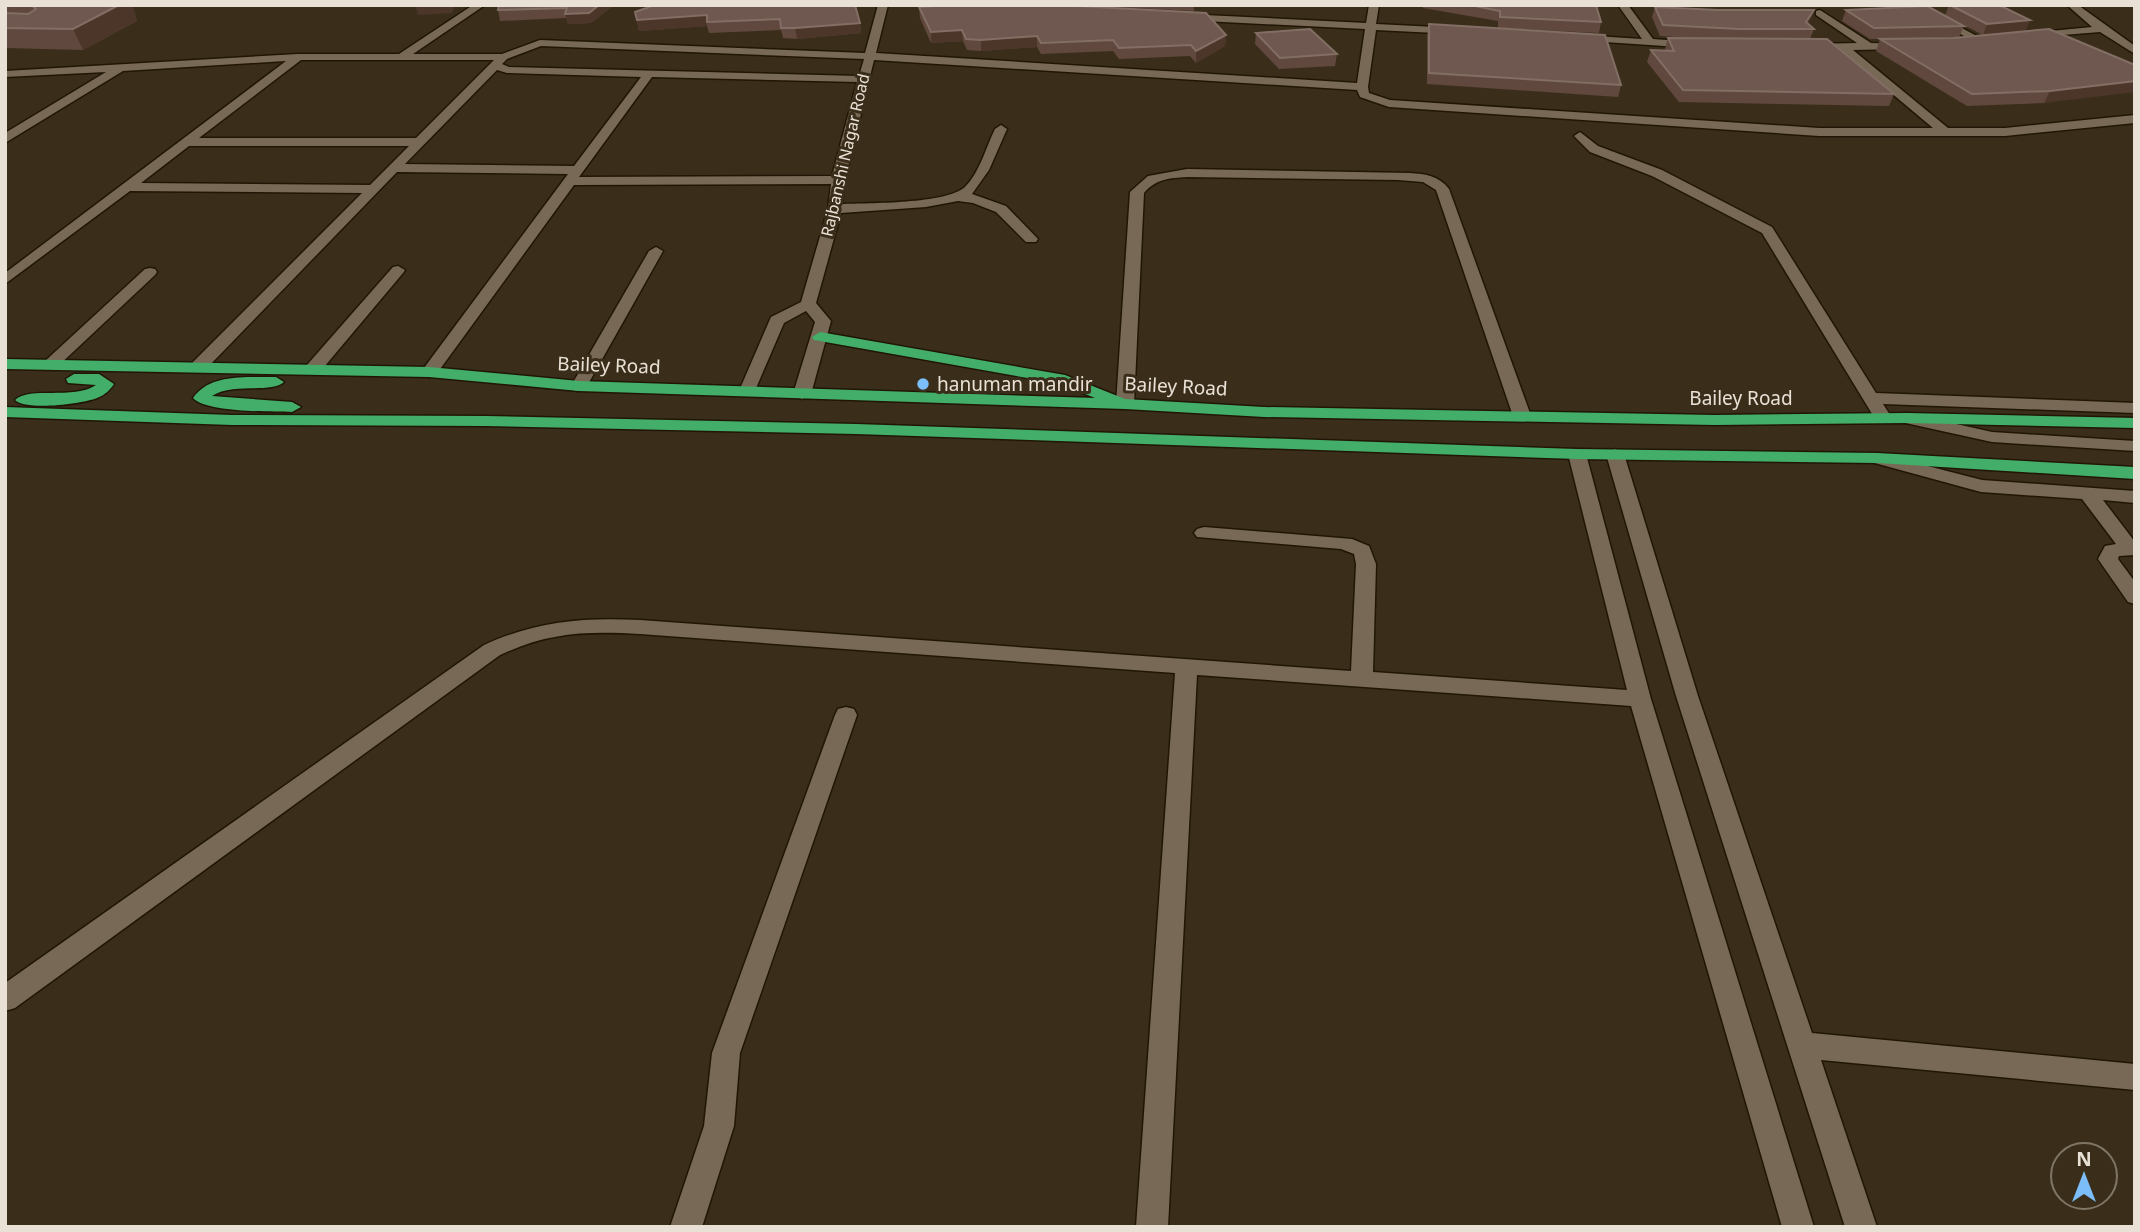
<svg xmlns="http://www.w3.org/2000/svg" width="2140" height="1232" viewBox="0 0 2140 1232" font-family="'Noto Sans',sans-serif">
  <rect width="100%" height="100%" fill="#3a2e1b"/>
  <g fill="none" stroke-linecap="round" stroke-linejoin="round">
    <g stroke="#211605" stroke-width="3">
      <g id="minor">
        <path d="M 473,5 L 485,5 L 413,54 L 502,54 L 540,40 L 865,53 L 878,5 L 888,5 L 876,53 L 1357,83 L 1365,29 L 1184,20 L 1179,17 L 1184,14 L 1366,23 L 1369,5 L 1379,5 L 1376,24 L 1456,28 L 1461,31 L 1456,34 L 1376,30 L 1368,87 L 1369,93 L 1390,100 L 1819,128 L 1933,128 L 1840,50 L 1806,49 L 1806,45 L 1810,44 L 1857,43 L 1816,15 L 1816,11 L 1820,10 L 1871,43 L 1908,44 L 1908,48 L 1904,49 L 1853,50 L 1948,128 L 2005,128 L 2135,115 L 2135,123 L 2005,136 L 1819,136 L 1389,107 L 1360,97 L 1357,90 L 874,60 L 845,180 L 842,204 C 869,203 946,204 965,187 C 980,172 986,147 995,129 L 1001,125 L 1007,129 L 989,170 L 972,194 L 1006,206 L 1038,239 L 1036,242 L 1026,242 L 996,212 L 973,203 L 958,201 L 926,207 L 841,213 L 816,303 L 831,321 L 811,394 L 802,399 L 793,394 L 815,322 L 806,311 L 784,323 L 753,395 L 741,395 L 739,391 L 771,317 L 801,302 L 828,209 L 831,184 L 574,185 L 435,376 L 429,377 L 421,372 L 568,174 L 397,172 L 205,370 L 199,371 L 191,366 L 193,362 L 362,193 L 130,191 L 5,284 L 5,273 L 286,61 L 123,71 L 5,143 L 5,133 L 106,72 L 5,77 L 5,71 L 298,54 L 399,54 ZM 541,46 L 864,59 L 859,76 L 509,67 L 502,64 L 507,59 ZM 301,60 L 494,60 L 416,138 L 199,138 ZM 497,70 L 507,73 L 641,77 L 574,166 L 405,164 ZM 652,77 L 857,82 L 832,176 L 579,177 ZM 189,146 L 409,146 L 370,185 L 141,183 Z"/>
        <polygon points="1618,5 1628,5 1653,39 1694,42 1699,45 1694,48 1575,40 1574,38 1579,35 1642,39"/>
        <polygon points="1906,5 1919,5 1986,41 1977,43"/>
        <polygon points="2067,5 2078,5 2135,46 2135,54 2100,32 2026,38 2025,36 2030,33 2092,27"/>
        <polygon points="1580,132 1598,146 1662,170 1772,227 1876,393 2135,403 2135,413 1883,404 1892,418 1889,422 1877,422 1762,233 1652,176 1590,152 1574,136"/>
        <path d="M 1187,169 L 1410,173 C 1426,174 1439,176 1449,189 L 1531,416 L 1528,420 L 1516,420 L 1513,416 L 1436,190 L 1423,182 L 1398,180 L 1187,177 C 1169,178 1156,179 1144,193 L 1134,404 L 1131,408 L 1119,408 L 1116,404 L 1130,192 L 1148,176 Z"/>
        <polygon points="656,247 663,251 587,386 579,391 573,390 571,386 649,251"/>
        <polygon points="398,266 405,270 403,273 319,373 307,373 305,369 307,365 393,267"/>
        <polygon points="150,268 155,269 157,272 155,275 56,368 44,368 42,365 44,362 145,269"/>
        <polygon points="1907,413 1992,432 2135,441 2135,451 1992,442 1901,422 1898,418 1901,414"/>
        <path d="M 1577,449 L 1586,454 L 1651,699 L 1814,1227 L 1782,1227 L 1631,706 L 1197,675 L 1168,1227 L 1136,1227 L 1175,673 L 640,634 C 587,631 549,632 500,655 L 15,1008 L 5,1011 L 5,983 L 484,645 C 536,621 584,617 640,620 L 1351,671 L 1356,564 L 1354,554 L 1341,549 L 1197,537 L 1194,533 L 1197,529 L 1204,527 L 1352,539 L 1369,546 L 1376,564 L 1373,672 L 1627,690 L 1568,454 Z"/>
        <polygon points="1615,449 1624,454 1698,696 1812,1033 2135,1064 2135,1090 1821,1060 1877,1227 1845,1227 1676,696 1606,454"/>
        <polygon points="1877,453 1982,480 2135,491 2135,503 2103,500 2135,542 2135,555 2119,556 2118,559 2135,582 2135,604 2128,602 2098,559 2105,546 2116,544 2082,499 1981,492 1871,462 1868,458 1871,454"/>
        <polygon points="846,707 854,709 857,715 740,1053 734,1126 702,1227 670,1227 704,1126 712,1053 835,715 838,709"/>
      </g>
    </g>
    <g stroke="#211605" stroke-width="3">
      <g id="highway">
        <polygon points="820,332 1065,375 1125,399 1264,407 1715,415 1907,413 2135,418 2135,428 1907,423 1715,425 1264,417 1125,409 579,391 429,377 5,369 5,359 429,367 579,381 1095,398 1061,384 814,340 812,337"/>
        <path d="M 74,374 L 99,374 L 114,384 C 110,390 105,395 97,398 C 82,404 26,411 15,400 C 29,386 74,400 96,385 L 68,383 L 66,379 Z"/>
        <path d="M 247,377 L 276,377 L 284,382 C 272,394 233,382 212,396 L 292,402 L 301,407 L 292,412 C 270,411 207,413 193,398 C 206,380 226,378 247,377 Z"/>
        <polygon points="5,407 232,415 486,416 856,424 1577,449 1877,453 2135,467 2135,479 1877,463 1577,459 856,434 486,426 232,425 5,417"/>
      </g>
    </g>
    <use href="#minor" fill="#776955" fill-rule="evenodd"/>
    <use href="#highway" fill="#42ae69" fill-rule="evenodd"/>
  </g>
  <g fill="#60483e">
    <polygon points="5,5 132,5 137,21 83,50 5,48"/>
    <polygon points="614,5 591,23 568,24 566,18 500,21 498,10"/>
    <polygon points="931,5 1059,5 1226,35 1225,46 1196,63 1190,56 1119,59 1113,51 1041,54 1037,47 981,51 967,50 963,41 931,43 920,18 919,7 931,7"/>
    <polygon points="1075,5 1194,5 1194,11"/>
    <polygon points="1423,5 1596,5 1601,22 1599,33 1498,28 1498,21 1423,8"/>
    <polygon points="1949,5 2030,20 2025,31 1983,35 1954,20 1964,26 1959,37 1870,39 1842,21 1846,10 1945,16"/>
    <polygon points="1655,7 1717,10 1814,10 1808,24 1814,29 1810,39 1894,94 1889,106 1679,102 1647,62 1651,50 1666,50 1665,49 1668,38 1692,38 1660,36 1652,17"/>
    <polygon points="635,12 860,23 861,33 797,39 783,38 781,30 709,33 707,26 639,31"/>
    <polygon points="1429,24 1621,85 1618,97 1427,84 1427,36"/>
    <polygon points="1256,33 1337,54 1335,66 1279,69 1255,44"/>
    <polygon points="1880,39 2135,65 2044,103 1967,106 1876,51"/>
  </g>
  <g fill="#4b3629">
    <polygon points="97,5 132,5 137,21 83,50 73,29"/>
    <polygon points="415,5 455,5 452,13 418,15"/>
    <polygon points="599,5 614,5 591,23 568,24 565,14"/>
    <polygon points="1814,10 1810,21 1805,29 1806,22"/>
    <polygon points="707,15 707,26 639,31 637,20"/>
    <polygon points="2030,20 2025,31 1983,35 1987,24"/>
    <polygon points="860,23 861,33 797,39 795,28"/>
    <polygon points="962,30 963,41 931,43 931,32"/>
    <polygon points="1226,35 1225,46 1196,63 1196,51"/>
    <polygon points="1037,36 1037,47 981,51 981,40"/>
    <polygon points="2135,81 2135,92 2044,103 2050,91"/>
  </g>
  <g fill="#6f584f" stroke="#826e64" stroke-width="2">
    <polygon points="31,5 119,5 73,29 5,28 5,13 28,14 36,9"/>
    <polygon points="499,5 599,5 589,13 565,14 567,8 498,10"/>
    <polygon points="655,5 855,5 860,23 795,28 781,28 780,19 707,22 707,15 637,20 635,12"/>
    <polygon points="935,5 1059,5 1206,13 1226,35 1196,51 1191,45 1119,48 1113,40 1041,43 1037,36 981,40 966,39 962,30 931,32 919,7 935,6"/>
    <polygon points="1470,5 1596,5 1601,22 1500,17 1500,11"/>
    <polygon points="1950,5 1999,5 2030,20 1987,24"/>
    <polygon points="1927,6 1964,26 1874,28 1846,10"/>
    <polygon points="1655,7 1717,10 1814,10 1806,22 1814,29 1739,29 1663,25"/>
    <polygon points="1429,24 1605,35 1621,85 1429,73"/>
    <polygon points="1310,29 1337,54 1280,58 1256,33"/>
    <polygon points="2049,29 2135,65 2135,81 2050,91 1972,94 1880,39 1954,38"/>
    <polygon points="1668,38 1827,39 1894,94 1683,90 1651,50 1674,51"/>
  </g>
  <circle fill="#7cbef9" stroke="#3a2e1b" stroke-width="2.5" cx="923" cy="384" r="7"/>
  <g text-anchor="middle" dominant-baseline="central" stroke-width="6" stroke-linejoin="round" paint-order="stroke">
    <g font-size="16" fill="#e9e1d6" stroke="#3a2e1b">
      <text transform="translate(845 155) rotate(-77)">Rajbanshi Nagar Road</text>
    </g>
    <g font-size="19" fill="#e9e1d6" stroke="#3a2e1b">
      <text transform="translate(609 365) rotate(2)">Bailey Road</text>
      <text transform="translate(1176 386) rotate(3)">Bailey Road</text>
      <text x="1741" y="398">Bailey Road</text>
    </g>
    <g font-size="19" fill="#e9e1d6" stroke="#3a2e1b" text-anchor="start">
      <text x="937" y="384">hanuman mandir</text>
    </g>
  </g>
  <rect width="2140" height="1232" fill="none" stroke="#e9e1d6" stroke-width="14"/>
  <g transform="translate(2084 1176)"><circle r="33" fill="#3a2e1b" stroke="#807666" stroke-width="2"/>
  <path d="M0-5L12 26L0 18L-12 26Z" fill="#7cbef9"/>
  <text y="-10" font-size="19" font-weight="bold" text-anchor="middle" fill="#e9e1d6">N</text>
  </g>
</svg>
